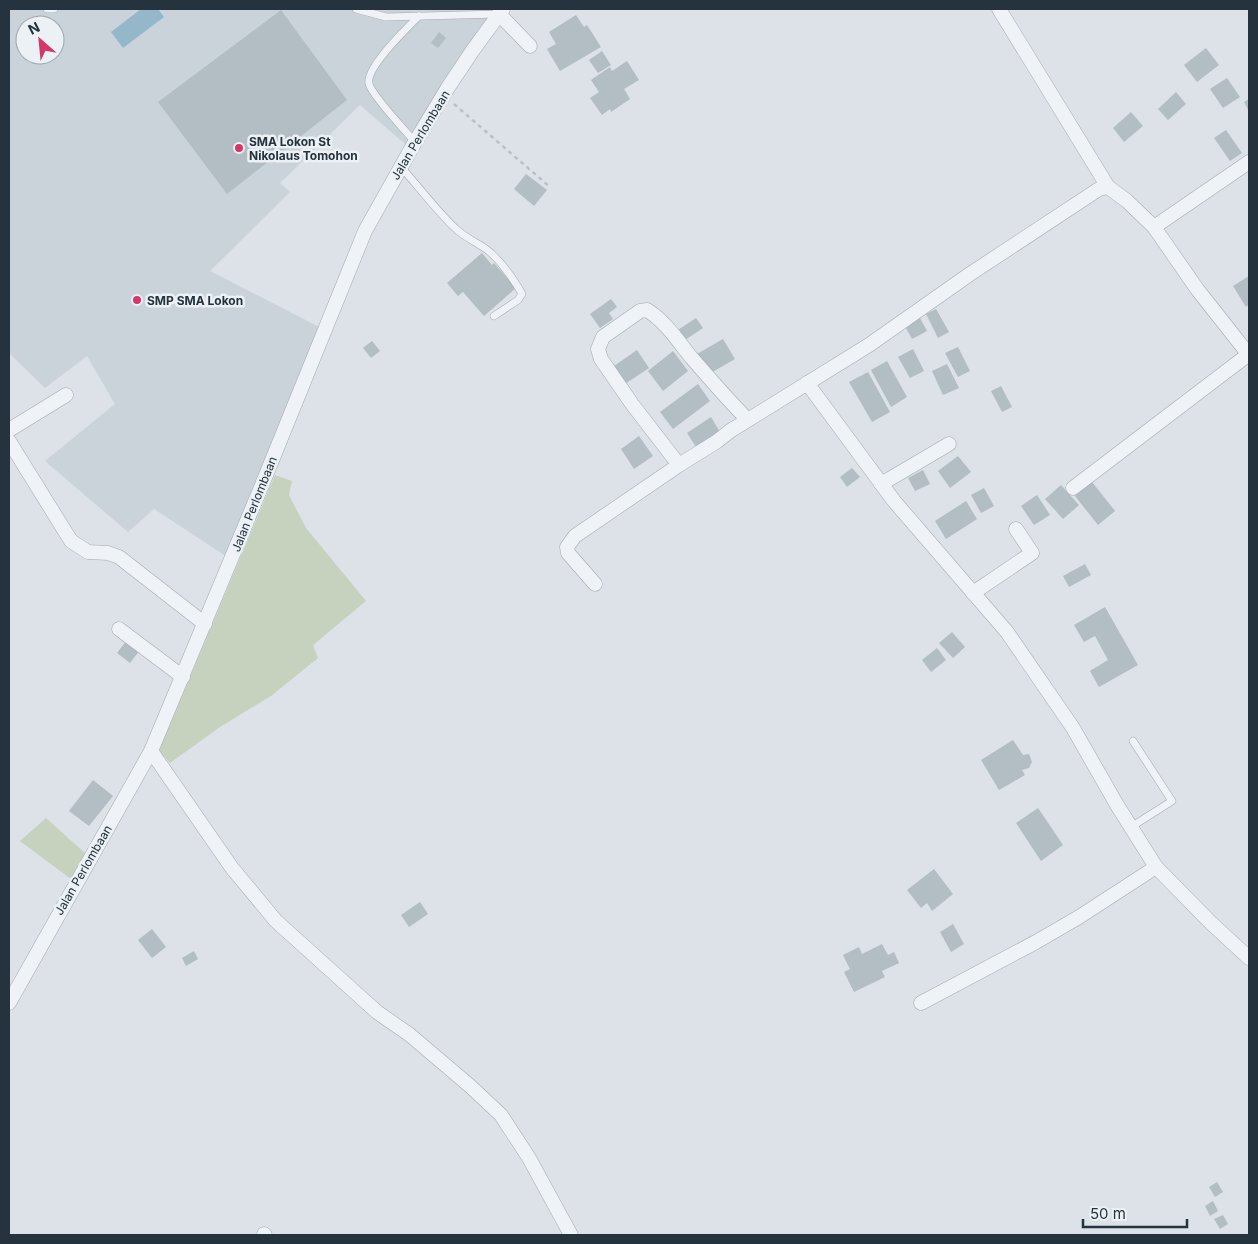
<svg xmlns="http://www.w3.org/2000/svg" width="1258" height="1244" viewBox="0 0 1258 1244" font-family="Inter,sans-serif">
  <rect width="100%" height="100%" fill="#dce2e7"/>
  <path fill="#cad2da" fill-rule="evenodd" d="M 9,9 L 504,9 L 411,149 L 360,105 L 280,183 L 290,192 L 210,271 L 323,329 L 229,558 L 154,509 L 128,532 L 45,461 L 115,404 L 87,356 L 45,388 L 9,353 ZM 25,25 L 55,25 L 55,55 L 25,55 Z"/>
  <g fill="#c6d2bd">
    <polygon points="275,475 292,481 289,495 306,528 366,601 313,645 318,658 271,696 220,727 170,763 159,751"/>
    <polygon points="46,818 86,854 71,879 20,841"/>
  </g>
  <polygon fill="#94b8ca" points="141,9 158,9 164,17 123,48 111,32"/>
  <g fill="#b3bdc4">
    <polygon points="281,10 347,100 227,194 158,102"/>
    <polygon points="576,15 584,27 587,25 601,47 560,71 547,49 556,44 549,32"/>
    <polygon points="439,32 446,38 438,48 431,43"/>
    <polygon points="1206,48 1219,65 1197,82 1184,65"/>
    <polygon points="602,51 611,65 598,73 589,60"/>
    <polygon points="627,61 639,80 624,89 630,99 611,112 610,109 602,115 590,98 599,92 591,80 610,67 612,71"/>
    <polygon points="1227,78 1240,97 1223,108 1210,89"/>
    <polygon points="1176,92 1186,104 1168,120 1158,109"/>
    <polygon points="1249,99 1249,112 1244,102"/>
    <polygon points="1131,112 1143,126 1124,142 1113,128"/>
    <polygon points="1226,130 1242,153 1230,161 1214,138"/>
    <polygon points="526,174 547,190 534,206 514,189"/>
    <polygon points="482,253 492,265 494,263 516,288 484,316 463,292 458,296 447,283"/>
    <polygon points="1249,276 1249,304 1246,307 1233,286"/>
    <polygon points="611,299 617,307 609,313 613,319 600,328 590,314"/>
    <polygon points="936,309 949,332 938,338 926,314"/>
    <polygon points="696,318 703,328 682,342 675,332"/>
    <polygon points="920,318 927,331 912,339 905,326"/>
    <polygon points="723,339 735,359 709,374 697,354"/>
    <polygon points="372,341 380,351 371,358 363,348"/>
    <polygon points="958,347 970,371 958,377 945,353"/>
    <polygon points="913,349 924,371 910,378 898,357"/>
    <polygon points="637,350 649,368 625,384 614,366"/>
    <polygon points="673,351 688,371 663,391 648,371"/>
    <polygon points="887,361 907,397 891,407 871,370"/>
    <polygon points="947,364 959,388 943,395 932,371"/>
    <polygon points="868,372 890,412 872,422 849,382"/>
    <polygon points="698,384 710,401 673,429 660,412"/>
    <polygon points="1001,386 1012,407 1002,412 991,391"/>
    <polygon points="711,417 721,434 698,450 687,433"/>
    <polygon points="639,436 653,456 634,469 621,449"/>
    <polygon points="958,456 971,472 950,488 938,471"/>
    <polygon points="852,468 860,477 847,487 840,477"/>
    <polygon points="923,470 930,484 915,491 908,478"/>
    <polygon points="1092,482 1115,511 1098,525 1075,496"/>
    <polygon points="1061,485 1079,505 1063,519 1045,499"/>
    <polygon points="984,488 994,506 981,513 971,495"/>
    <polygon points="1037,495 1050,515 1034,525 1021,506"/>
    <polygon points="966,501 977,519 946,539 935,521"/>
    <polygon points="1085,564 1091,575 1069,587 1063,576"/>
    <polygon points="1105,607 1138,665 1099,687 1090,671 1108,660 1095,636 1084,642 1074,625"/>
    <polygon points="952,632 965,647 953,658 939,643"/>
    <polygon points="127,640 140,650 130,663 117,653"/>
    <polygon points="937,648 946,660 931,672 922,660"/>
    <polygon points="1013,740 1023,755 1029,754 1032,762 1029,768 1022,770 1025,775 999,790 981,760"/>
    <polygon points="93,780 113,796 89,826 69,811"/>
    <polygon points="1038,808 1063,845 1041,861 1016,823"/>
    <polygon points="934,869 953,894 932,911 927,903 921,908 907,890"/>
    <polygon points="420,902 428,914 409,927 401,915"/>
    <polygon points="953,924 964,944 951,952 940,932"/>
    <polygon points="152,929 166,947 152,958 138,940"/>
    <polygon points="882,944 888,955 894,952 899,963 882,971 885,977 854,992 844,972 850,969 843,955 859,947 862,954"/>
    <polygon points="194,951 198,959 186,966 182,958"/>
    <polygon points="1217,1182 1223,1192 1215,1197 1209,1187"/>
    <polygon points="1213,1201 1218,1211 1210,1216 1205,1206"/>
    <polygon points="1223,1215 1228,1224 1220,1229 1214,1219"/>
  </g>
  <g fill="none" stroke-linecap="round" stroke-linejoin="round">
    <g stroke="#a1aab1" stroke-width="8">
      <g id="lane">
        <polyline points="47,9 54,9"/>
        <polyline points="356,9 386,17 499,14"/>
        <path d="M 415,142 C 405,130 373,97 369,84 C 365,68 407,28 419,16"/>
        <path d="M 401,167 C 419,187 435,209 455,228 C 464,237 476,242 486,249 C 499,258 515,281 522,294 L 518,300 L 494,316"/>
        <polyline points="1131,827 1172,801 1133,741"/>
      </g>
    </g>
    <g stroke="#a1aab1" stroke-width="15">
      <g id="street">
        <polyline points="999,9 1108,187"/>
        <polyline points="499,14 530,46"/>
        <polyline points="1154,227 1197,289 1249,355"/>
        <polyline points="807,383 894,501 1007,632 1073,728 1117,805 1156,867 1079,917 1036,942 921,1003"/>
        <path d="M 748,420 C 728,400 710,379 691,357 C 678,341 665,321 647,310 L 640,311 L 603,337 L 598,349 L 601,359 L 632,404 L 679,465 L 716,442 L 730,431 L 869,345 L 970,274 L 1099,189 L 1108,187 L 1127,201 L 1154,227 L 1249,162"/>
        <polyline points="9,430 66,395"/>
        <polyline points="9,441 71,541 88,552 108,553 119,557 205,624"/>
        <polyline points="881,484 949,444"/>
        <polyline points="1073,488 1249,354"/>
        <polyline points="595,584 568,553 567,547 575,536 679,465"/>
        <polyline points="973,593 1032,553 1016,529"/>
        <polyline points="119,629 183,677"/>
        <polyline points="151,751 232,868 276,921 377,1012 410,1035 470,1086 501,1115 529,1158 571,1235"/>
        <polyline points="1156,867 1211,923 1249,958"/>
        <polyline points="9,1003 151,751 262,485 365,231 415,142 447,89 473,50 503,9"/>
        <polyline points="264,1234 265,1235"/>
      </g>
    </g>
    <polyline stroke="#bac0c6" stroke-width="2.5" stroke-dasharray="4 4" stroke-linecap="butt" points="454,104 550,187"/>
    <use href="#lane" stroke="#eff2f6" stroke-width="7"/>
    <use href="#street" stroke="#eff2f6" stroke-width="14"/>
  </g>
  <g fill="#d6376a" stroke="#ebf1f5" stroke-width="2">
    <circle cx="239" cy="148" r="5"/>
    <circle cx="137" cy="300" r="5"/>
  </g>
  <g text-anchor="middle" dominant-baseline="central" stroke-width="5" stroke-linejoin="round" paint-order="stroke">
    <g font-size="12" fill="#25333f" stroke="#ebf1f5">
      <text transform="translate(420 135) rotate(-59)">Jalan Perlombaan</text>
      <text transform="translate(254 504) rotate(-68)">Jalan Perlombaan</text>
      <text transform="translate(83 870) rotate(-60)">Jalan Perlombaan</text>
    </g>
    <g font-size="12" font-weight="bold" fill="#25333f" stroke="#ebf1f5" text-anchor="start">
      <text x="249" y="141">SMA Lokon St<tspan x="249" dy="14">Nikolaus Tomohon</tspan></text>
      <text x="147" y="300">SMP SMA Lokon</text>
    </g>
  </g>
  <rect width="1258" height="1244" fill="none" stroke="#25333f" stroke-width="20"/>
  <g transform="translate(40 40) rotate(333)"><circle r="24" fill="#ebf1f5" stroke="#9ca5ac"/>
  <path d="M0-4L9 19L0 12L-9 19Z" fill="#d6376a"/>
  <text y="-8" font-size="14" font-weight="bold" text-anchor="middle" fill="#25333f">N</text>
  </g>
  <path d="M1083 1219v8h104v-8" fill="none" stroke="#25333f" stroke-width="2.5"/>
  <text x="1090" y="1219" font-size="15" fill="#25333f" stroke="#ebf1f5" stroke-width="4" paint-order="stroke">50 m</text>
</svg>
